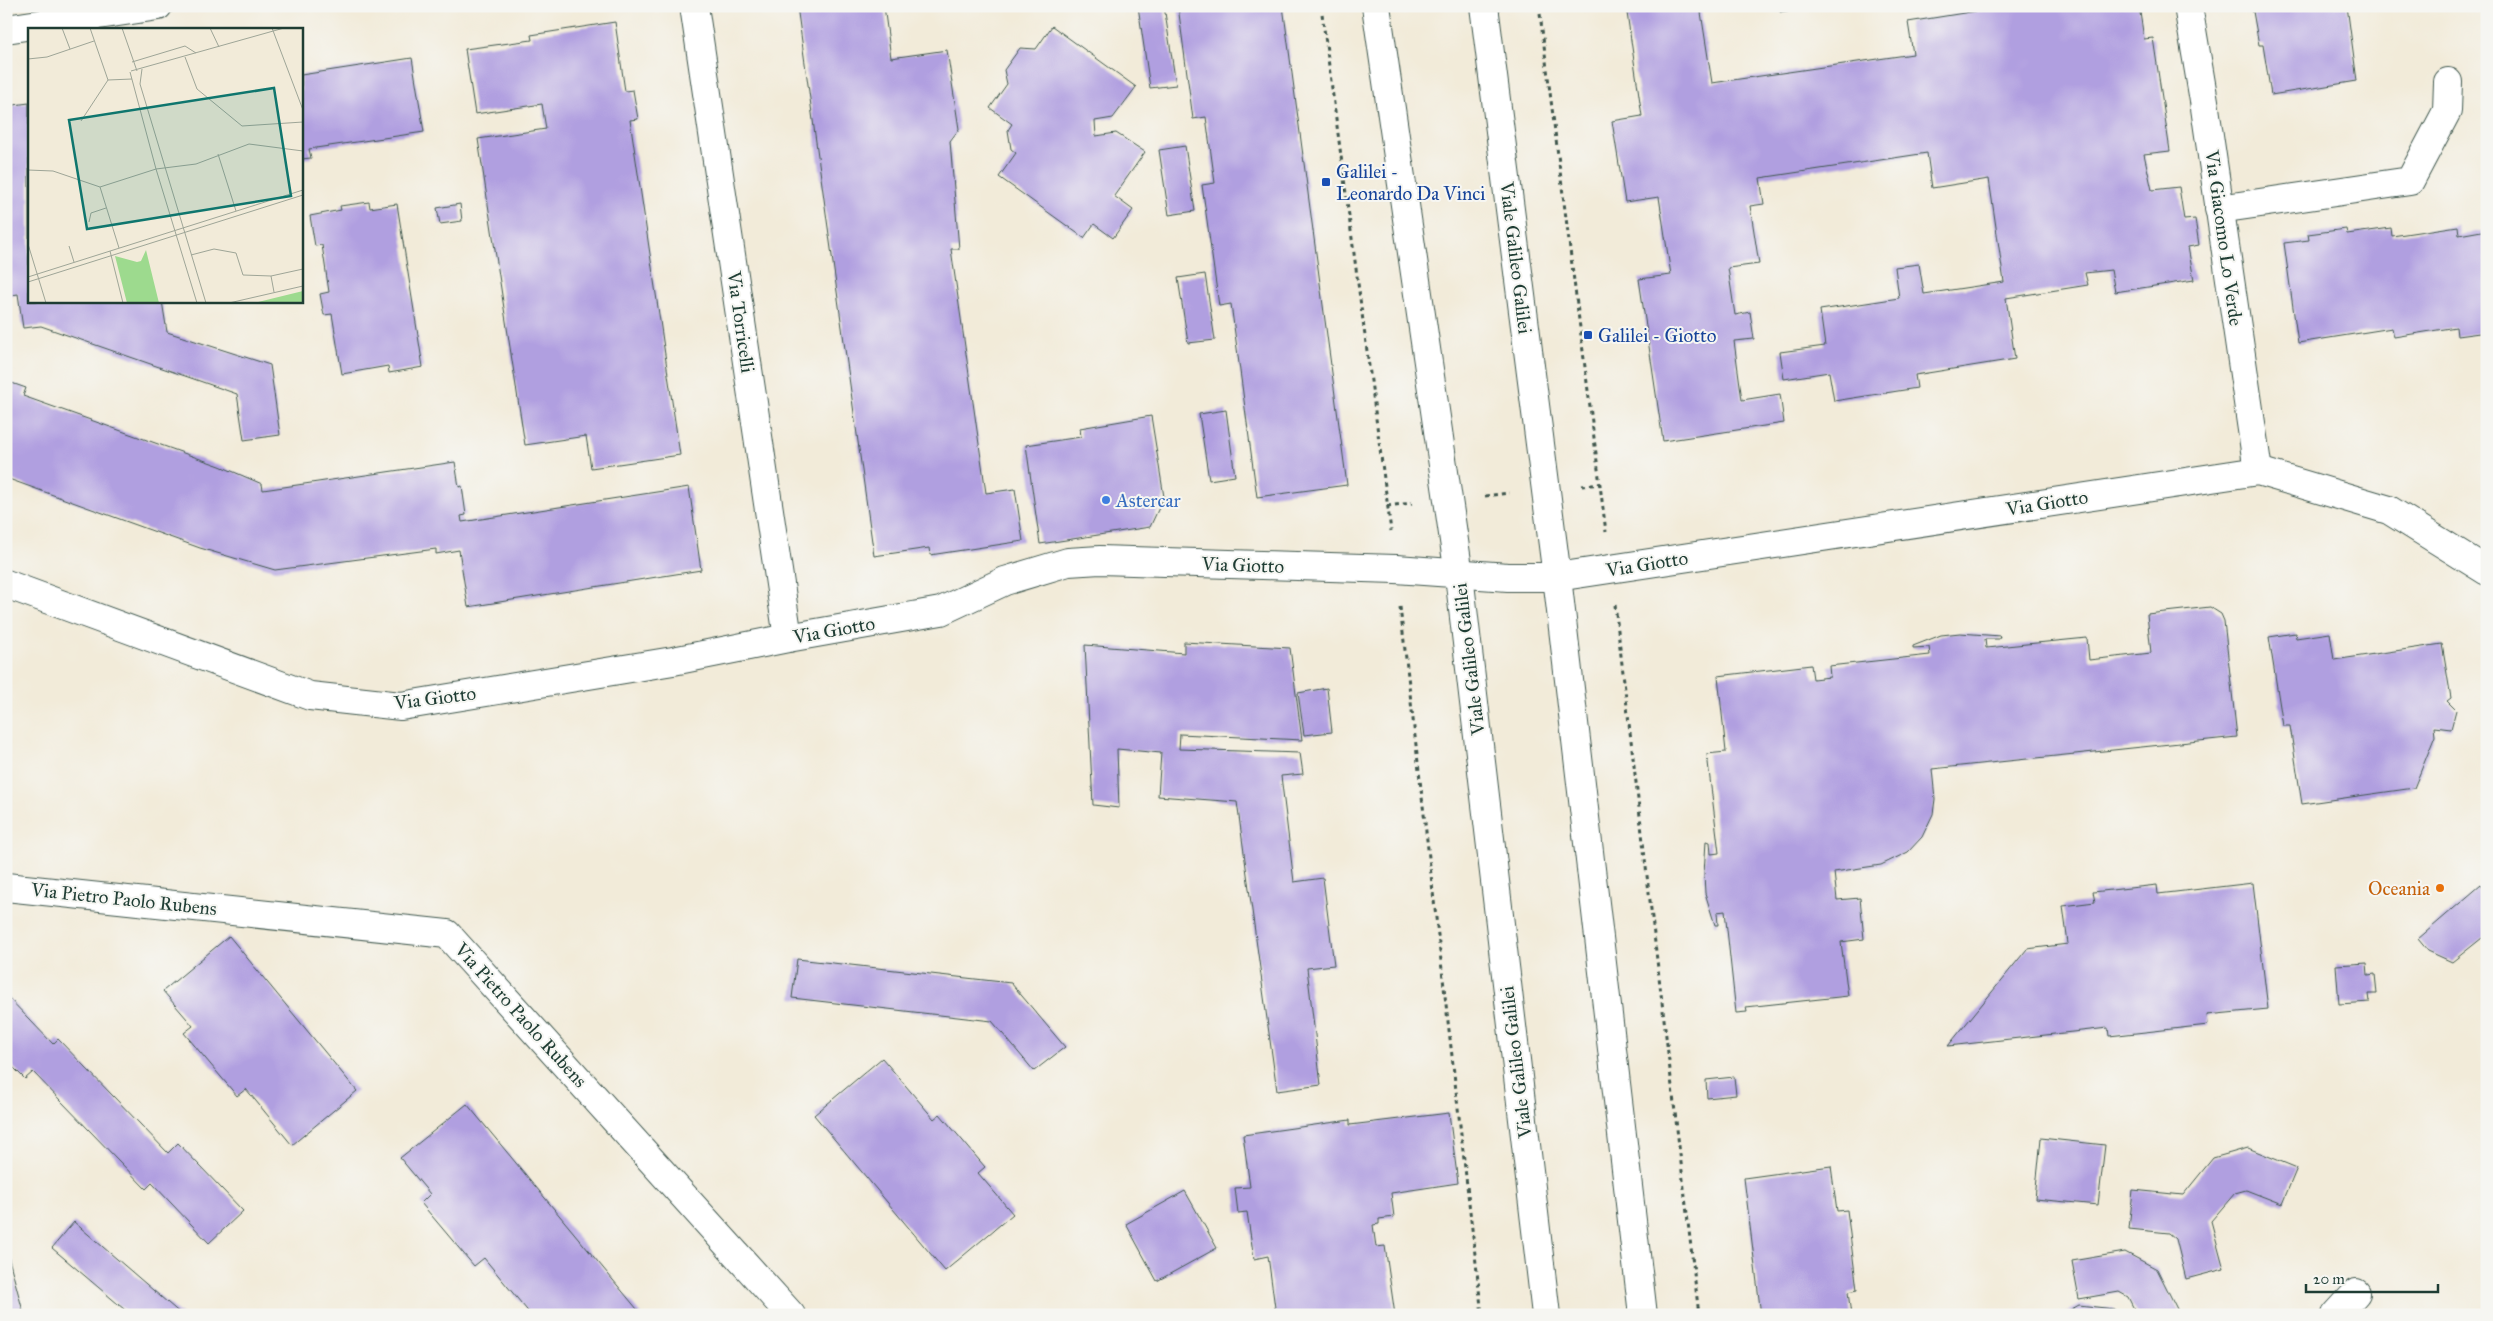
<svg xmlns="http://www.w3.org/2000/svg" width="2493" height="1321" viewBox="0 0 2493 1321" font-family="'IM FELL Great Primer',serif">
  <rect width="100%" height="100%" fill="#f6f6f2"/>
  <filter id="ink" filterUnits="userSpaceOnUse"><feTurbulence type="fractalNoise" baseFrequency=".02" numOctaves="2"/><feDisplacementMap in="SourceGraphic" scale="10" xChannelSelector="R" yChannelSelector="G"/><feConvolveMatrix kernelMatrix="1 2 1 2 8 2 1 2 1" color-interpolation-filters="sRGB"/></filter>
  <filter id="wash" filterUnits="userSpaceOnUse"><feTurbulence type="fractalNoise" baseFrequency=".0096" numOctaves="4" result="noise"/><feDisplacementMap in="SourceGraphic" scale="20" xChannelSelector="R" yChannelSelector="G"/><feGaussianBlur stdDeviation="1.12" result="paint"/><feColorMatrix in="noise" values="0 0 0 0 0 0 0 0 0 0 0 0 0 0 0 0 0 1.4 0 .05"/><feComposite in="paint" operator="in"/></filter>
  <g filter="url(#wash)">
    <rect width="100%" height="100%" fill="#f2ebd9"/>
    <g id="blocks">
      <g fill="#b09fe0">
        <polygon points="797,6 884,6 891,58 947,50 959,129 950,141 959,249 951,249 986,493 1015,489 1023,541 930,555 929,548 874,556"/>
        <polygon points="1138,6 1164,6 1176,85 1150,88"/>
        <polygon points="1178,6 1283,6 1347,485 1257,497 1231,304 1219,306 1202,185 1215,183 1206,117 1193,119"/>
        <polygon points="1626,6 1700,6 1712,83 1913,54 1908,22 2008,6 2139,6 2144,39 2153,38 2170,151 2144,154 2152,190 2179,187 2184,220 2195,219 2199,245 2188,247 2194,280 2115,292 2111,270 2085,273 2088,285 2006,298 2015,359 1915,375 1917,388 1834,401 1829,372 1784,379 1780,352 1825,346 1820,310 1899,298 1895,267 1919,264 1924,294 2004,282 1989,179 1932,188 1927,153 1760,178 1764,204 1750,206 1759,264 1728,268 1735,315 1750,312 1754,339 1734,341 1742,400 1780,394 1784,423 1663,441 1639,279 1671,275 1659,197 1625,202 1612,121 1642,116"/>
        <polygon points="1779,6 1810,6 1810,7 1780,12"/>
        <polygon points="2252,6 2347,6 2357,81 2271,95 2263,45 2259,45"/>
        <polygon points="615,22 625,91 633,90 638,119 630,120 680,455 591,468 586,436 525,445 478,139 546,129 542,104 475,114 465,49 532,40 531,35"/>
        <polygon points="1052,26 1136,87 1113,118 1095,121 1096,136 1116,133 1145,152 1114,196 1133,210 1113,238 1094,224 1084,238 999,177 1016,153 1011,149 1008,130 1012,124 990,108 1007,84 1004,70 1020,48 1036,49"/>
        <polygon points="412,58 424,132 309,149 311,158 301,159 301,75"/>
        <polygon points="29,103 29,301 162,301 167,332 270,365 280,435 244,440 237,394 41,326 23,328 18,294 6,296 6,106"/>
        <polygon points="1185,146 1195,211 1169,215 1159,150"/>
        <polygon points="369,202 370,208 397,204 423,367 389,373 388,366 342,374 332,314 324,315 320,294 329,292 322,245 315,246 310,216 341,210 340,206"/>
        <polygon points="460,204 462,221 440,224 437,208"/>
        <polygon points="2458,226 2459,235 2487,230 2487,332 2457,336 2456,327 2394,337 2392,328 2298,343 2284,243 2309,240 2308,234 2346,229 2347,234 2391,228 2392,236"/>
        <polygon points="1205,274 1215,340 1188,343 1178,278"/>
        <polygon points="6,381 26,388 23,396 220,466 262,484 263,490 455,462 459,487 462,486 466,515 461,516 462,522 689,487 701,570 468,607 459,550 436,554 436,549 275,570 200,548 6,478"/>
        <polygon points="1226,410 1235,476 1209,480 1199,414"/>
        <polygon points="1151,416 1164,497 1150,527 1040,544 1026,445 1081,437 1080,428"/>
        <polygon points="2210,607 2221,614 2224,621 2237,737 1932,769 1935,799 1933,814 1922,837 1908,852 1881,865 1834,872 1837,900 1860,898 1864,939 1841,942 1848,996 1746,1007 1747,1012 1736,1013 1725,911 1717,912 1718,925 1715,925 1705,893 1704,874 1706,841 1710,842 1711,854 1719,853 1707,754 1726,752 1718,676 1811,665 1813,679 1830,677 1829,666 1930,655 1929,647 1913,648 1913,646 1941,635 1960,633 2000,636 1999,639 1985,639 1986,648 2087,638 2089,660 2151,653 2147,614"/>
        <polygon points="2295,633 2296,638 2330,633 2334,660 2442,644 2451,698 2447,701 2456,710 2451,729 2434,727 2435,736 2414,788 2302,804 2290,726 2283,726 2269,637"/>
        <polygon points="1184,642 1290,648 1302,740 1180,734 1179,749 1300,753 1303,774 1281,776 1294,882 1323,878 1334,965 1307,968 1321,1085 1277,1091 1237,802 1158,796 1161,753 1117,749 1119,808 1093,805 1085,645 1184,653"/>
        <polygon points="1327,688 1332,732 1304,735 1298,693"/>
        <polygon points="2253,883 2268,1009 2207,1015 2208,1025 2109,1036 2108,1028 1948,1046 2027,949 2068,944 2063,906 2095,902 2093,892 2157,885 2158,894"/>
        <polygon points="2481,885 2487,893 2487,934 2452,962 2428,951 2418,939"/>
        <polygon points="229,936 357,1091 292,1145 246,1089 237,1096 184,1033 193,1026 163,991"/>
        <polygon points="797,959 1011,983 1065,1047 1034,1071 992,1021 792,998"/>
        <polygon points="2367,963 2368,975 2375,974 2377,994 2369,994 2370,1002 2339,1004 2336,965"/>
        <polygon points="6,995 53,1044 58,1039 168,1153 178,1143 243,1211 209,1243 152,1183 146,1189 33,1072 25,1079 6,1060"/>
        <polygon points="882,1058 934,1119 940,1114 985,1167 978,1173 1013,1214 945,1271 814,1115"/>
        <polygon points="1734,1077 1736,1095 1707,1098 1706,1080"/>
        <polygon points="467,1104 642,1315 531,1315 484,1258 474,1266 421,1203 430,1194 400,1158"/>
        <polygon points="1449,1113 1458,1183 1391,1193 1394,1217 1379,1219 1379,1224 1373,1225 1376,1247 1385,1246 1395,1315 1276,1315 1268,1256 1254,1259 1247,1212 1238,1213 1235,1188 1250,1187 1243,1135 1350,1120 1350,1125"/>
        <polygon points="2041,1138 2105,1145 2098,1205 2035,1199"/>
        <polygon points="2248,1148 2297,1168 2282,1204 2246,1190 2235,1193 2211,1221 2224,1269 2186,1279 2176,1239 2169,1233 2129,1229 2133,1190 2183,1195 2213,1158"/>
        <polygon points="1831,1166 1837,1211 1847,1210 1857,1290 1848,1292 1851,1315 1761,1315 1744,1178"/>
        <polygon points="1185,1191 1217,1248 1157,1281 1126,1224"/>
        <polygon points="74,1222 182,1315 131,1315 52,1248"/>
        <polygon points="7,1252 24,1315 6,1315"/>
        <polygon points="2125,1252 2157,1269 2180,1315 2137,1315 2128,1297 2119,1292 2079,1299 2072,1261"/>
        <polygon points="2079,1305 2114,1309 2119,1315 2061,1315"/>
      </g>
    </g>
  </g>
  <g filter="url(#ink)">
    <use href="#blocks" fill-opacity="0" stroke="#3f574d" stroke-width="1"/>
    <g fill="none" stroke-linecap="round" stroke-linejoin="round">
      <g stroke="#3f574d" stroke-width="30">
        <g id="minor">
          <polyline points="694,6 788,638"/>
          <polyline points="1376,6 1459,575 1546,1315"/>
          <polyline points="1484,6 1557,577 1643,1315"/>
          <polyline points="2188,6 2204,101 2258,471"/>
          <polyline points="2219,209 2410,181 2447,111 2448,82"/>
          <polyline points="6,584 310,696 401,706 673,661 788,638 941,611 1005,581 1068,562 1100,560 1396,569 1508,577 1557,577 2258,471 2389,510 2487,571"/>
          <polyline points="6,887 447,934 791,1315"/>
          <polyline points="2336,1315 2356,1293"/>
        </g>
      </g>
      <g stroke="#3f574d" stroke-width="30">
        <polyline id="tertiary" points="6,29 158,6"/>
      </g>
      <g stroke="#3f574d" stroke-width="3" stroke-dasharray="4 4" stroke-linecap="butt">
        <polyline points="1321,6 1391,531"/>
        <polyline points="1539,6 1606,532"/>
        <polyline points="1582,486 1600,484"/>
        <polyline points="1485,496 1509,493"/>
        <polyline points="1387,506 1412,503"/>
        <polyline points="1615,605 1699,1315"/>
        <polyline points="1400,607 1482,1315"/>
      </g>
      <use href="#minor" stroke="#fff" stroke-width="28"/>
      <use href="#tertiary" stroke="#fff" stroke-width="28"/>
    </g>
  </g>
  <g fill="#1a4fb4" stroke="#f6f6f2" stroke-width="2">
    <rect x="1321" y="177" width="10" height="10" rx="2.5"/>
    <rect x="1583" y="330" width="10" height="10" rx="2.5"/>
  </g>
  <circle fill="#3f7fe0" stroke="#f6f6f2" stroke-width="2" cx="1106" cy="500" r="5"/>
  <circle fill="#e8710a" stroke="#f6f6f2" stroke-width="2" cx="2440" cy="888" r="5"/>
  <g text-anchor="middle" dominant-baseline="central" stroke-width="4" stroke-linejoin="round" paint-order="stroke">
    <g font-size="19" fill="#164399" stroke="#f6f6f2" text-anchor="start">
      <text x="1336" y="171">Galilei -<tspan x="1336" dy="22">Leonardo Da Vinci</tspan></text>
      <text x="1598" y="335">Galilei - Giotto</text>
    </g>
    <g font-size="19" fill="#1f3d34" stroke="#f6f6f2">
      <text transform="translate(2224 238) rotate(82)">Via Giacomo Lo Verde</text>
      <text transform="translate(1516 258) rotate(83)">Viale Galileo Galilei</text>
      <text transform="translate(741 322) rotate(82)">Via Torricelli</text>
      <text transform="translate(2047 503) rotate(-9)">Via Giotto</text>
      <text transform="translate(1647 564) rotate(-9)">Via Giotto</text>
      <text transform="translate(1243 565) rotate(2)">Via Giotto</text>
      <text transform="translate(834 630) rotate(-10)">Via Giotto</text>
      <text transform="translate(1469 659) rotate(-97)">Viale Galileo Galilei</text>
      <text transform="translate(435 698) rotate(-7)">Via Giotto</text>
      <text transform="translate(124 899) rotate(6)">Via Pietro Paolo Rubens</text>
      <text transform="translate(521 1015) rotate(48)">Via Pietro Paolo Rubens</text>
      <text transform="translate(1516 1062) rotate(-97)">Viale Galileo Galilei</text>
    </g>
    <g font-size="19" fill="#366cbe" stroke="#f6f6f2" text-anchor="start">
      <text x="1116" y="500">Astercar</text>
    </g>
    <g font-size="19" fill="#c56008" stroke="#f6f6f2" text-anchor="end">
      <text x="2430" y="888">Oceania</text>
    </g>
  </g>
  <g transform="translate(28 28)">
    <rect width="275" height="275" fill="#f2ebd9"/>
    <path d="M 118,222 L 131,275 L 99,275 L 87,228 L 109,234 L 113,233 ZM 275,263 L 275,275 L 226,275 Z" fill="#9dda8e"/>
    <path fill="none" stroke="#9ea597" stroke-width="1" d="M 34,0 L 42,21M 62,0 L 80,52M 94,0 L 109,43M 182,0 L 191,19M 244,0 L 275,82M 157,29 L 169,61 L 214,98 L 275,94M 0,31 L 19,29 L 66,13M 104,34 L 157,18 L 168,25M 114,41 L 112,56 L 178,275M 103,43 L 256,0M 102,44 L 128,141 L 169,275M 80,52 L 104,51M 53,93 L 80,52M 190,126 L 208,183M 0,142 L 25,143 L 72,159 L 128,141 L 168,136 L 221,116 L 275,123M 72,159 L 91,220M 61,194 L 63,185 L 78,180M 0,216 L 18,275M 41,218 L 46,234M 82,223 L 95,275M 163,227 L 186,221 L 208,225 L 215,247 L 243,248M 0,249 L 275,162M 0,254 L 275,167M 246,264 L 243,248 L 275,241M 201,275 L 275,258"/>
    <path fill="#0f766e" fill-opacity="0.15" stroke="#0f766e" stroke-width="2.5" d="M 246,60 L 263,168 L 59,201 L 41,92 Z"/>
    <rect width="275" height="275" fill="none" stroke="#1f3d34" stroke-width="2.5"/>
  </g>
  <rect width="2493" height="1321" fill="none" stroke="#f6f6f2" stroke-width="25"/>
  <path d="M2306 1284v8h132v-8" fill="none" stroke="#1f3d34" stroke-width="2.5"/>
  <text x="2313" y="1284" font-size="15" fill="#1f3d34" stroke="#f6f6f2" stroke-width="4" paint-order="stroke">20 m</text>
</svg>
